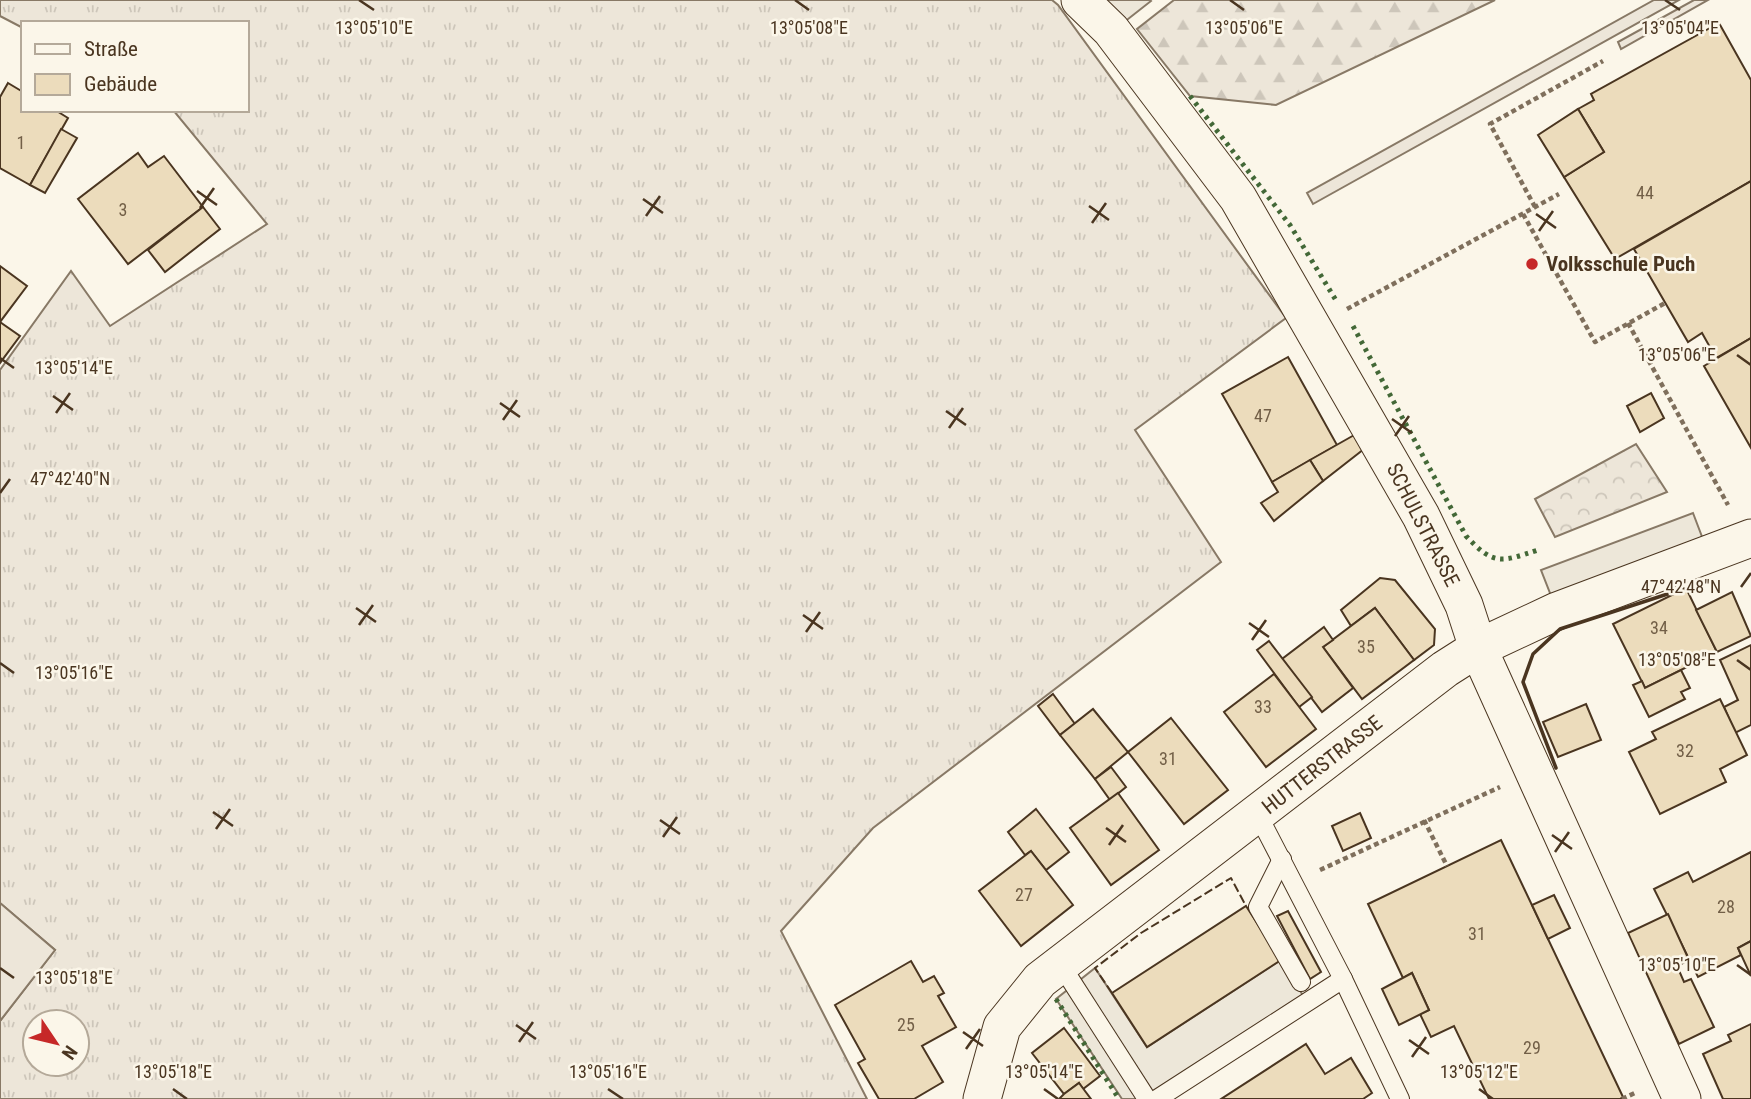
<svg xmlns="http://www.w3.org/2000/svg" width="1751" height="1099" viewBox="0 0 1751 1099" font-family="'Roboto Condensed',sans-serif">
  <defs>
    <pattern id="grass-tufts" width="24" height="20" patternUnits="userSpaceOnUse" patternTransform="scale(1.75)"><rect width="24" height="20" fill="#ede6d9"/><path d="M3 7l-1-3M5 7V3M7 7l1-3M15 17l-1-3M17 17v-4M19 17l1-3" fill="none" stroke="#cdc6ba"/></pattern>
    <pattern id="forest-firs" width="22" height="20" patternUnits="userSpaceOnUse" patternTransform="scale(1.75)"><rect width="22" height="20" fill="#ede6d9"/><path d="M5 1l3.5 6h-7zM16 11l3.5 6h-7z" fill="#cdc6ba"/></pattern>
    <pattern id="park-crowns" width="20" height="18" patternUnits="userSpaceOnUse" patternTransform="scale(1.75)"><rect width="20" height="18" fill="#ede6d9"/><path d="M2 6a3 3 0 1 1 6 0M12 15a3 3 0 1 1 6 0" fill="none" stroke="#cdc6ba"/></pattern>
  </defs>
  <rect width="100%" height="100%" fill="#fbf6e9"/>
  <path fill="url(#grass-tufts)" stroke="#887966" stroke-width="2" fill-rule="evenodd" d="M 0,0 L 1052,0 L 1058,5 L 1286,318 L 1135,430 L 1221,562 L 873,828 L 781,931 L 867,1099 L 0,1099 L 0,1021 L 55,950 L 0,903 L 0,370 L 71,271 L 110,326 L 267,224 L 173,110 L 247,110 L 247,23 L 23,23 L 23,28 L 0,16 ZM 35,1022 L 77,1022 L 77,1064 L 35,1064 Z"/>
  <polygon fill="url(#forest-firs)" stroke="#887966" stroke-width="2" points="1174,0 1495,0 1276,105 1190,96 1137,29"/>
  <polygon fill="url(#park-crowns)" stroke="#887966" stroke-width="2" points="1636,444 1667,492 1555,537 1535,499"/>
  <g fill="#ede6d9" stroke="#887966" stroke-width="2">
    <polygon points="1654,0 1679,0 1313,204 1307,193"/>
    <polygon points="1694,0 1708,0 1621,49 1618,42"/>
    <polygon points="0,903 55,950 0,1021"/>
  </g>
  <g fill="#ede7d9" stroke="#887966" stroke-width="2">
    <polygon points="1099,0 1150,0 1151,1 1123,23"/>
    <polygon points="1693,513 1704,542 1557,611 1541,570"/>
    <polygon points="1281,960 1307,1002 1157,1099 1122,1099 1056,999 1095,968 1147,1047"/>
  </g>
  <g fill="#ecdcbc" stroke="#4a3520" stroke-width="2">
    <polygon points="1719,23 1751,80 1751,181 1615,259 1564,177 1604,152 1578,109 1594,100 1591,94"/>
    <polygon points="8,83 23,92 23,110 55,110 68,118 30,185 0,168 0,97"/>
    <polygon points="1578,109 1604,152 1564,177 1538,135"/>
    <polygon points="61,129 77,138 45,193 30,185"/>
    <polygon points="138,153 148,167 164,156 203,207 128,264 78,199"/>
    <polygon points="1751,181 1751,338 1716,358 1702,333 1688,342 1634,249"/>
    <polygon points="203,207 220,229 165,272 148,250"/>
    <polygon points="0,266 27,286 0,322"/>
    <polygon points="0,322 20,336 0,363"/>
    <polygon points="1751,338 1751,448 1704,366"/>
    <polygon points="1288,357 1337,445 1272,482 1222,394"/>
    <polygon points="1651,393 1664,418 1640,432 1627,406"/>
    <polygon points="1356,434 1364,449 1323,481 1310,460"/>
    <polygon points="1310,460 1323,481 1274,521 1261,503 1278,492 1272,482"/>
    <polygon points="1380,578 1395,580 1435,629 1434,645 1414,660 1375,608 1351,626 1341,610"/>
    <polygon points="1686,588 1717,652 1645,688 1613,624"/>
    <polygon points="1732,592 1751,636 1717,652 1696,610"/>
    <polygon points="1375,608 1414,660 1362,699 1323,647"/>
    <polygon points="1324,627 1333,640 1323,647 1353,688 1322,712 1282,659"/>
    <polygon points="1269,641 1312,697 1299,707 1257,650"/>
    <polygon points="1751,645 1751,725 1735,733 1724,707 1738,700 1720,660"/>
    <polygon points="1681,670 1690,688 1681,692 1685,699 1649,717 1633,685 1642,681 1645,688"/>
    <polygon points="1274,674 1316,729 1266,767 1224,712"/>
    <polygon points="1053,694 1075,724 1060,735 1038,706"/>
    <polygon points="1720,699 1747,755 1720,769 1726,782 1660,814 1629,752 1656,739 1652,732"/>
    <polygon points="1586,704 1601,740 1558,757 1543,722"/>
    <polygon points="1093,709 1128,752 1095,779 1060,735"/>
    <polygon points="1171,718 1228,790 1184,824 1128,752"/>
    <polygon points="1111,767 1126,787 1110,800 1095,779"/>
    <polygon points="1118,793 1159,850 1111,885 1070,828"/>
    <polygon points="1036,809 1069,852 1046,870 1031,851 1025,855 1008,832"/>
    <polygon points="1360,813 1371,838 1343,851 1332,826"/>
    <polygon points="1501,840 1623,1097 1620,1099 1489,1099 1454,1026 1431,1037 1420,1014 1429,1010 1412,973 1403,978 1368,904"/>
    <polygon points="1031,851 1073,905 1021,946 979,891"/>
    <polygon points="1751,852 1751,941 1738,948 1741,955 1698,977 1654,889 1688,872 1693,882"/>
    <polygon points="1554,895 1570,928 1548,939 1532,905"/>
    <polygon points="1246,906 1281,960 1147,1047 1112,993"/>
    <polygon points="1288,911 1321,972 1310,979 1277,916"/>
    <polygon points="1668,914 1689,960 1677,966 1684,982 1691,979 1714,1027 1679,1044 1628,933"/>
    <polygon points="1751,941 1751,976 1738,948"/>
    <polygon points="911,961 923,982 934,976 944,993 938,996 956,1027 922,1046 943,1082 914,1099 879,1099 858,1063 865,1059 835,1005"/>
    <polygon points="1412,973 1429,1010 1399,1025 1382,989"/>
    <polygon points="1751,1024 1751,1099 1723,1099 1703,1054 1731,1041 1728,1035"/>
    <polygon points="1064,1028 1100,1076 1083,1089 1079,1083 1064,1094 1032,1053"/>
    <polygon points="1306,1044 1325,1074 1351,1058 1372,1093 1363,1099 1221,1099"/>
    <polygon points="1079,1083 1091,1099 1059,1099 1064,1094"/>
  </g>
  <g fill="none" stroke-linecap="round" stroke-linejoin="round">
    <g stroke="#4a3520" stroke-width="20">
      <g id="lane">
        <polyline points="1258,815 1343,979 1400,1099"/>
        <polyline points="1282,859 1258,907 1301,982"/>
        <polyline points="1061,965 1147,1099"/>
        <polyline points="1157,1099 1343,979"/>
      </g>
    </g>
    <g stroke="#4a3520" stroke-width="39">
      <g id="street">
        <polyline points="1080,0 1111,30 1238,198 1421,516 1464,605 1478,648 1682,1099"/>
        <polyline points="982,1099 1002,1027 1040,980 1445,669 1478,648 1557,611 1751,538"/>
      </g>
    </g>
    <g stroke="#7f6f5c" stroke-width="4.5" stroke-dasharray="5 3.5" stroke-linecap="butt">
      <polyline points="1535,207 1490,124 1603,61"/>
      <polyline points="1523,214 1595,342 1665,303"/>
      <polyline points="1347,309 1559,194"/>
      <polyline points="1628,323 1728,505"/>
      <polyline points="1424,820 1447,866"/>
      <polyline points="1320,870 1500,787"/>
      <polyline points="1622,1099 1637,1092"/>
    </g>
    <use href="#lane" stroke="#fbf6e9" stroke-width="18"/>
    <use href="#street" stroke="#fbf6e9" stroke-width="37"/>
    <g stroke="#436837" stroke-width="5" stroke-dasharray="3.5 5" stroke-linecap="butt">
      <polyline points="1190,96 1290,225 1337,302"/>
      <path d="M 1353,326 L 1466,536 C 1494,566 1501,562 1538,550"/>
      <polyline points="1056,999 1119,1099"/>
    </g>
    <polyline stroke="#4a3520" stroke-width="2" stroke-dasharray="9 3.5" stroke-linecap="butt" points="1112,993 1095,968 1141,933 1231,878 1246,906"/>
    <polyline stroke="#4a3520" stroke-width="3.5" points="1556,768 1523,682 1533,654 1560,629 1683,589"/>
  </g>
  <path fill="none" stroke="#4a3520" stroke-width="2.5" d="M 359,0 L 374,10M 795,0 L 809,10M 1230,0 L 1244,10M 1665,0 L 1680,10M 197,191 L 217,205M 643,199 L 663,213M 1089,206 L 1109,220M 200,208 L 214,188M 1536,214 L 1556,228M 646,216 L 660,196M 1092,223 L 1106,203M 1539,231 L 1553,211M 1737,355 L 1751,365M 0,358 L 14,368M 53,396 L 73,410M 500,403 L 520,417M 946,411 L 966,425M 56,413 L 70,393M 1392,419 L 1412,433M 503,420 L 517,400M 949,428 L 963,408M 1395,436 L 1409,416M 0,493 L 10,479M 1741,587 L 1751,573M 356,608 L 376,622M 803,615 L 823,629M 1249,623 L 1269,637M 359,625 L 373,605M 806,632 L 820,612M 1252,640 L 1266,620M 1737,660 L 1751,670M 0,663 L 14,673M 213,812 L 233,826M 660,820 L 680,834M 1106,828 L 1126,842M 216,829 L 230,809M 1552,835 L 1572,849M 663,837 L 677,817M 1109,845 L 1123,825M 1555,852 L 1569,832M 1737,965 L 1751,975M 0,968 L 14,978M 516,1025 L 536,1039M 963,1032 L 983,1046M 1409,1040 L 1429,1054M 519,1042 L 533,1022M 966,1049 L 980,1029M 1412,1057 L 1426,1037M 173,1089 L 187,1099M 608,1089 L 623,1099M 1044,1089 L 1058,1099M 1479,1089 L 1493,1099"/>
  <circle fill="#c62828" stroke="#fbf6e9" stroke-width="2.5" cx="1532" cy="264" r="7"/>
  <g text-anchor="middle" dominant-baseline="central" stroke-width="5" stroke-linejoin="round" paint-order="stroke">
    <g font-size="18" fill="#725f47">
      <text x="21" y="142">1</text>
      <text x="1645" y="192">44</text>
      <text x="123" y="209">3</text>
      <text x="1263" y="415">47</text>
      <text x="1659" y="627">34</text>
      <text x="1366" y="646">35</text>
      <text x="1263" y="706">33</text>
      <text x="1685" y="750">32</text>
      <text x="1168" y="758">31</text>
      <text x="1024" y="894">27</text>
      <text x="1726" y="906">28</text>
      <text x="1477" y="933">31</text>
      <text x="906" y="1024">25</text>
      <text x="1532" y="1047">29</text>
    </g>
    <g font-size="21" font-weight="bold" fill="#4a3520" stroke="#fbf6e9" text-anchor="start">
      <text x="1546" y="264">Volksschule Puch</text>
    </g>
    <g font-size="21" fill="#4a3520" stroke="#fbf6e9">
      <text transform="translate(1423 525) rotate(63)">SCHULSTRASSE</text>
      <text transform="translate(1322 765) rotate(-38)">HUTTERSTRASSE</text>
    </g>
  </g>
  <g font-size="18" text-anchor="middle" fill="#4a3520" stroke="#fbf6e9" stroke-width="5" stroke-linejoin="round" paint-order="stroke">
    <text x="1680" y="34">13°05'04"E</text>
    <text x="374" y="34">13°05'10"E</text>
    <text x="809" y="34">13°05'08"E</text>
    <text x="1244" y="34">13°05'06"E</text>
    <text x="1677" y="361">13°05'06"E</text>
    <text x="74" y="374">13°05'14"E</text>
    <text x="70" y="485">47°42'40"N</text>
    <text x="1681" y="593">47°42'48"N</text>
    <text x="1677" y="666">13°05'08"E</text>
    <text x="74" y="679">13°05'16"E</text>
    <text x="1677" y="971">13°05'10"E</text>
    <text x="74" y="984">13°05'18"E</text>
    <text x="173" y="1078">13°05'18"E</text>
    <text x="608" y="1078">13°05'16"E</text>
    <text x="1044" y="1078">13°05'14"E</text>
    <text x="1479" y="1078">13°05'12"E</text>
  </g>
  <rect x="21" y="21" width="228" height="91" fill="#fbf6e9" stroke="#b4a999" stroke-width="2"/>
  <rect x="35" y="44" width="35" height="10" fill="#fbf6e9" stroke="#b4a999" stroke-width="2"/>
  <text x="84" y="56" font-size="21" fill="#4a3520">Straße</text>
  <rect x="35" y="74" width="35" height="21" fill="#ecdcbc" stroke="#b4a999" stroke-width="2"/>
  <text x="84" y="91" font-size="21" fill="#4a3520">Gebäude</text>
  <g transform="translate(56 1043) rotate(125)"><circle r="33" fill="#fbf6e9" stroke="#b4a999" stroke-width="2"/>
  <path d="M0-5L12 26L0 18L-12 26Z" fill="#c62828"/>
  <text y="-10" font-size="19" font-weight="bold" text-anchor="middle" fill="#4a3520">N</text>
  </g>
</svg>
